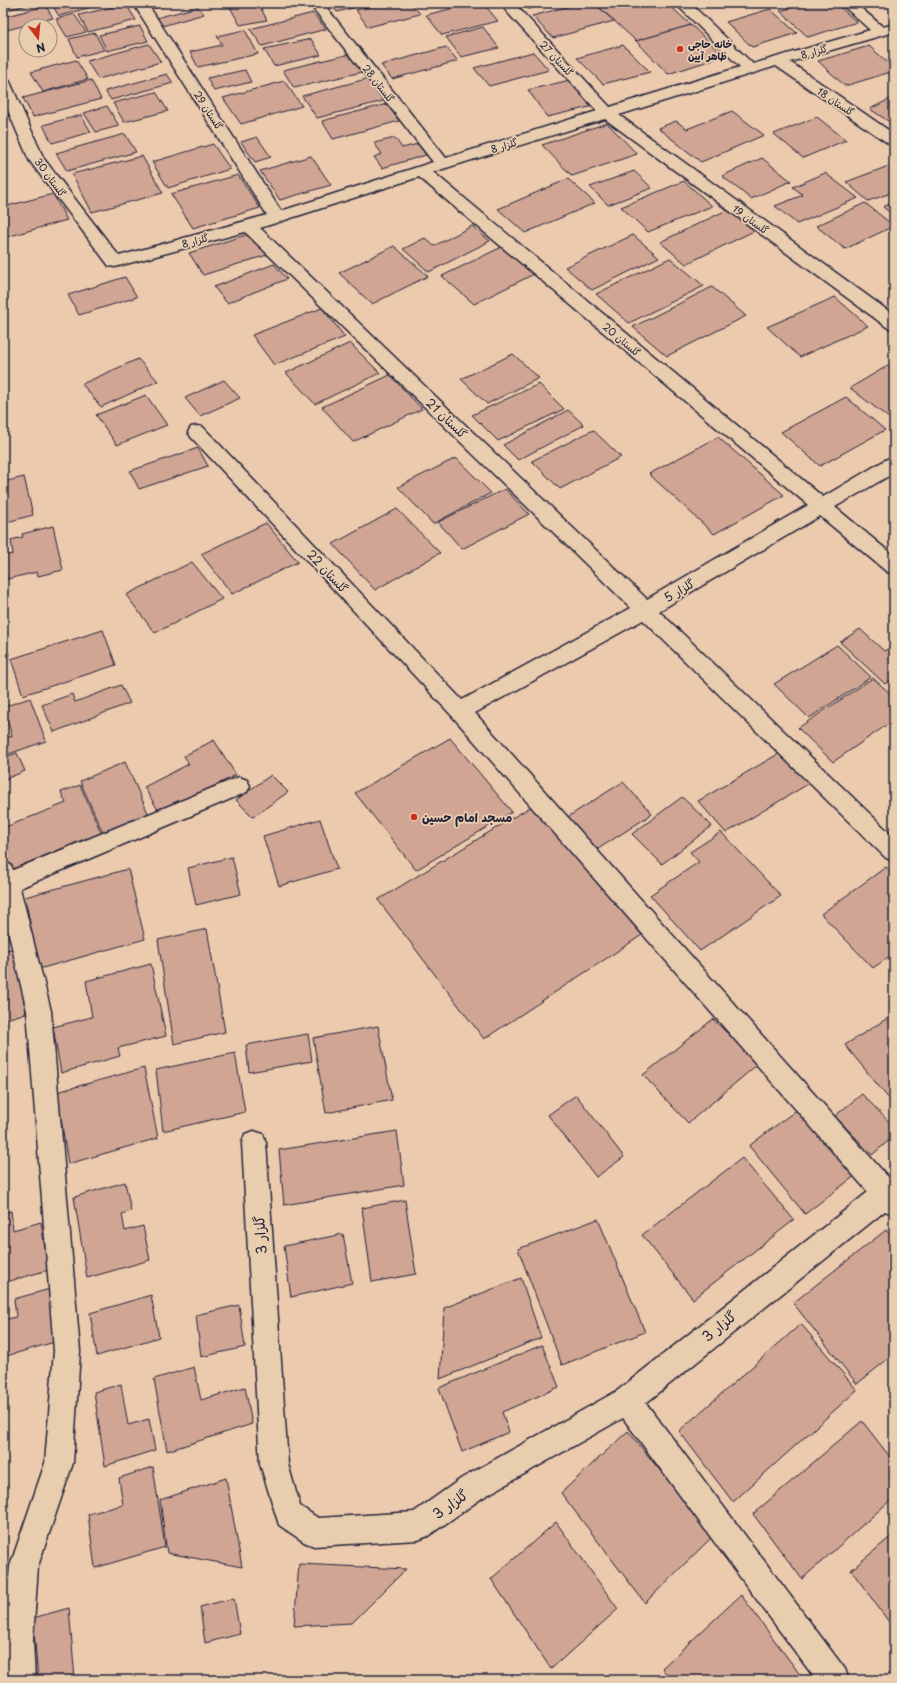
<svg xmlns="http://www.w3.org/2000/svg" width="897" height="1683" viewBox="0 0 897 1683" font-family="'Playpen Sans','Playpen Sans Arabic',sans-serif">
  <rect width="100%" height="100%" fill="#eccaad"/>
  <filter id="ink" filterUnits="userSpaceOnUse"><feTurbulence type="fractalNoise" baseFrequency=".025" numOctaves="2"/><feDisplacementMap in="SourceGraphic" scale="8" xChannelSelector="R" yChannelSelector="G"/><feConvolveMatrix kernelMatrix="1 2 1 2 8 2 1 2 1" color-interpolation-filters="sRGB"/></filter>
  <g filter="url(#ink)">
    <g fill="#d0a594" stroke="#22223b">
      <polygon points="3,3 36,3 3,11"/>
      <polygon points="51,3 106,3 59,16"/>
      <polygon points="148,3 172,3 152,9"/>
      <polygon points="251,3 258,3 267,20 240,25 230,7"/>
      <polygon points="330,3 372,3 337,12"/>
      <polygon points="385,3 411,3 420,14 368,27 356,10"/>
      <polygon points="473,3 483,3 498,21 442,35 426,15"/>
      <polygon points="522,3 552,3 528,9"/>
      <polygon points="582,3 594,3 614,21 553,38 532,16"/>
      <polygon points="605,3 667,3 691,25 636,41 597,5"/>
      <polygon points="808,3 835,3 857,22 808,37 780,11"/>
      <polygon points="126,4 136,20 88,32 79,15"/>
      <polygon points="46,6 53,18 3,31 3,17"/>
      <polygon points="198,7 204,14 162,26 156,18"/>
      <polygon points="770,9 797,33 752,47 726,22"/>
      <polygon points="313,13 326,29 262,46 250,29"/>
      <polygon points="74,14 86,32 67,37 56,19"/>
      <polygon points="691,25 724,56 668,74 636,41"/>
      <polygon points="140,26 148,41 107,51 99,35"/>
      <polygon points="483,27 499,48 461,57 446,37"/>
      <polygon points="245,30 258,54 198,67 190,52 222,45 217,36"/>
      <polygon points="95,33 104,50 77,57 69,39"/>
      <polygon points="311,39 321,55 274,66 264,49"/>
      <polygon points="149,44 161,62 98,79 87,61"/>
      <polygon points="623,45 650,72 603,84 577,58"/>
      <polygon points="869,46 894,68 894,71 845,86 818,61"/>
      <polygon points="446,47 458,61 392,79 381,65"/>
      <polygon points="533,52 549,70 489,86 474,68"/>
      <polygon points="350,54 362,72 294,88 283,70"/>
      <polygon points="76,60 88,79 43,92 31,72"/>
      <polygon points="245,70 251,82 214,91 207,78"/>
      <polygon points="167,74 173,83 111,100 105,91"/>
      <polygon points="370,78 387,100 317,118 302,96"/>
      <polygon points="574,79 594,106 547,117 528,90"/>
      <polygon points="91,80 101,99 33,117 23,98"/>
      <polygon points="284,81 302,106 241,124 223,98"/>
      <polygon points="156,92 168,111 124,122 113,103"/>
      <polygon points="894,97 894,118 888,121 870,109"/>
      <polygon points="3,100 11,115 3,117"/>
      <polygon points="387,104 399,121 333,139 322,121"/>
      <polygon points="107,106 119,126 96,132 84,113"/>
      <polygon points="732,111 764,135 701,162 658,128 676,121 687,129"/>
      <polygon points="81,115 91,132 52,143 43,125"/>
      <polygon points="817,117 846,140 803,158 774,134"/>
      <polygon points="607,123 637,154 572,176 542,145"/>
      <polygon points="125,134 136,152 67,171 56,153"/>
      <polygon points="257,137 271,157 255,162 241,142"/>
      <polygon points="395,138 402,148 418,144 426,155 382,168 374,157 382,154 374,143"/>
      <polygon points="213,144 230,169 168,188 152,162"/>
      <polygon points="142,156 163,193 92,212 72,174"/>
      <polygon points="311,156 331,185 280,200 260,171"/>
      <polygon points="762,158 791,181 751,199 722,176"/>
      <polygon points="894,164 894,192 868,201 846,182"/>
      <polygon points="634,171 652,188 608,205 590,187"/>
      <polygon points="825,173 858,198 797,224 775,206 803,195 793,187"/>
      <polygon points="238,175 260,208 193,228 171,194"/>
      <polygon points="568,179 595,203 525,233 498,209"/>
      <polygon points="684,181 712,206 648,232 621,207"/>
      <polygon points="53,194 67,220 3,238 3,207"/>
      <polygon points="894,202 894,216 883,207"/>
      <polygon points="865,203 894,226 845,249 816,226"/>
      <polygon points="729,209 756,230 686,264 660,242"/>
      <polygon points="472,226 490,241 429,272 403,249 425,238 434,246"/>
      <polygon points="252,233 267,255 203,275 189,253"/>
      <polygon points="633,235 659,257 592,290 565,267"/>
      <polygon points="394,246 428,276 372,304 339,273"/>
      <polygon points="504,246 536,273 474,304 442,276"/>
      <polygon points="670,258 704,286 629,323 596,294"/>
      <polygon points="274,264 287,279 227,303 214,287"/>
      <polygon points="125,277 137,297 79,315 68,295"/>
      <polygon points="712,287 746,316 667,356 633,327"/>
      <polygon points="835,297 868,326 800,357 767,327"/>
      <polygon points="322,308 345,337 274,365 252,335"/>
      <polygon points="350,343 380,373 315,404 286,373"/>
      <polygon points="513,354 539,378 487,404 461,379"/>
      <polygon points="138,359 158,381 101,407 82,384"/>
      <polygon points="894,362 894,422 850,388"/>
      <polygon points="390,375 422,409 353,442 322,407"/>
      <polygon points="224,380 240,398 200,416 185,398"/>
      <polygon points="539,384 564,409 498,441 472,415"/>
      <polygon points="146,395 167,425 117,445 96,415"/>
      <polygon points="846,397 885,430 820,466 781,432"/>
      <polygon points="568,410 584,425 518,460 503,445"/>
      <polygon points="593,430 621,457 560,489 532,461"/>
      <polygon points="718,437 784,495 714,534 649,474"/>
      <polygon points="198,448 208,466 139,489 130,471"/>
      <polygon points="456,458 491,493 433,524 398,487"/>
      <polygon points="24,477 33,515 7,522 3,505 3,482"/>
      <polygon points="505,489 529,514 462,549 438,522"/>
      <polygon points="397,509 440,553 375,590 333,544"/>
      <polygon points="266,523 298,562 232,594 201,554"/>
      <polygon points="53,526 63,570 38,576 37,572 3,580 3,556 13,554 11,540 23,537 22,534"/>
      <polygon points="192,562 222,599 155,633 126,595"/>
      <polygon points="860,629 884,651 894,645 894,678 885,684 840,642"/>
      <polygon points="103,630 116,665 23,695 11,659"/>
      <polygon points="3,638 9,655 3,657"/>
      <polygon points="837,645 871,677 809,718 774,684"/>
      <polygon points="873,678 894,697 894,720 833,762 798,728"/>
      <polygon points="121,685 130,703 54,732 42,705 72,694 75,702"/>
      <polygon points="30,698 46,741 3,756 3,739 12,736 3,707"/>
      <polygon points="450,738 512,812 416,870 355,793"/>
      <polygon points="214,740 236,775 160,813 144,787 189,764 184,756"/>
      <polygon points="785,750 813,781 726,833 698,801"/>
      <polygon points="17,753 25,771 3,780 3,758"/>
      <polygon points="125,762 149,815 103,833 80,781"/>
      <polygon points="271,775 288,792 253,817 236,800"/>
      <polygon points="623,782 652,814 595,851 566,818"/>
      <polygon points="80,785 104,839 90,845 87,838 11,870 3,850 3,828 66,803 61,792"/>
      <polygon points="682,797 712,826 662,864 632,834"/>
      <polygon points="532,806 642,935 484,1039 378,900"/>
      <polygon points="320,819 337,869 279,886 263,836"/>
      <polygon points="721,832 781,896 700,951 650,895 699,862 690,852"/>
      <polygon points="232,857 241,894 196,905 188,868"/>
      <polygon points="886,867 894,874 894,953 873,968 821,914"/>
      <polygon points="128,869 145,939 39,969 25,897"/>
      <polygon points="207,929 225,1032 174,1044 158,940"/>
      <polygon points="14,948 26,1013 3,1020 3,951"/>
      <polygon points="151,964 166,1036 118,1048 120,1056 61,1073 53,1027 92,1017 86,981"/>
      <polygon points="894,1014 894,1105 845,1045"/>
      <polygon points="713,1019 758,1064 688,1123 643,1075"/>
      <polygon points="378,1026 392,1100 326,1113 313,1038"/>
      <polygon points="308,1034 312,1061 249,1072 246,1045"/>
      <polygon points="235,1053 245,1112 163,1131 156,1070"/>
      <polygon points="144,1068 158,1138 68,1164 57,1092"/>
      <polygon points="862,1094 894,1127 894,1136 872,1155 835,1116"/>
      <polygon points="576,1095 624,1157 596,1177 548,1115"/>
      <polygon points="799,1108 856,1175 805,1214 749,1146"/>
      <polygon points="397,1131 404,1185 284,1205 279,1150"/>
      <polygon points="742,1158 794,1220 693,1299 642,1235"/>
      <polygon points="125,1182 131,1211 122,1214 125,1231 143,1226 150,1260 87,1278 74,1197"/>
      <polygon points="405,1200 416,1274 372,1282 362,1208"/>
      <polygon points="11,1211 13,1230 41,1222 48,1270 3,1283 3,1213"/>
      <polygon points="598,1219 645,1332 562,1365 518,1249"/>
      <polygon points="886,1230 894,1240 894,1354 857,1384 793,1303"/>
      <polygon points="343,1234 352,1283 291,1297 284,1246"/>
      <polygon points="521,1278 541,1338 440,1379 444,1308"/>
      <polygon points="50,1289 58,1341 3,1357 3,1320 16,1317 14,1299"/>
      <polygon points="151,1295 159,1337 97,1356 90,1313"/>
      <polygon points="239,1305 245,1347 201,1357 196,1315"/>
      <polygon points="801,1324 857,1390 733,1502 679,1431"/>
      <polygon points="542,1345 559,1387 502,1412 509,1432 462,1452 439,1388"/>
      <polygon points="194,1367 201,1400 245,1387 252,1424 167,1451 154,1379"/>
      <polygon points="121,1384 128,1425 149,1419 155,1450 105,1466 94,1392"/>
      <polygon points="862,1421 894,1462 894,1497 802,1579 753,1514"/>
      <polygon points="628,1431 713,1536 645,1603 561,1493"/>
      <polygon points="153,1467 165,1547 95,1568 88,1514 123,1505 119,1478"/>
      <polygon points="226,1478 242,1567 167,1553 160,1500"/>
      <polygon points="556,1522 618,1609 551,1669 491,1579"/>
      <polygon points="894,1534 894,1629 851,1570"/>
      <polygon points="299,1564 406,1569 352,1623 294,1626"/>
      <polygon points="741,1595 804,1680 670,1680 662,1668"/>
      <polygon points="234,1598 240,1634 205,1643 200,1607"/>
      <polygon points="69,1608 75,1680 38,1680 33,1618"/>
    </g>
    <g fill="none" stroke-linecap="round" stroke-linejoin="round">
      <g stroke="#22223b" stroke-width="3">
        <g id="minor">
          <path d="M 133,3 L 147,3 L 281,211 L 433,162 L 309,3 L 323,3 L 446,158 L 597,111 L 499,3 L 514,3 L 610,107 L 740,67 L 675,3 L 690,3 L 753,64 L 870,30 L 840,3 L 855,3 L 883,27 L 894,24 L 894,32 L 790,62 L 894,134 L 894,146 L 889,144 L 776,66 L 619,115 L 894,315 L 894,330 L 888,328 L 605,119 L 433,172 L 823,497 L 887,459 L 894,457 L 894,473 L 835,507 L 894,556 L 894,574 L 887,572 L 820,516 L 659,611 L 894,837 L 894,861 L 886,858 L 643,620 L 475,713 L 888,1177 L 894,1174 L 894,1215 L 885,1211 L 646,1403 L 845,1669 L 849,1680 L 816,1680 L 623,1418 L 482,1498 L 428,1536 L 418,1540 L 314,1546 L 304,1542 L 279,1525 L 260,1464 L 242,1143 L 245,1134 L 254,1131 L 263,1134 L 266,1143 L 288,1464 L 300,1506 L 318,1518 L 414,1512 L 462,1478 L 617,1391 L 868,1192 L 453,717 L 191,437 L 188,432 L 191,427 L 197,426 L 203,427 L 462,700 L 631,608 L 245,232 L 115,267 L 109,266 L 29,160 L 3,99 L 3,78 L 8,79 L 10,82 L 44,159 L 119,256 L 267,215 ZM 419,177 L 808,505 L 647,599 L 260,228 Z"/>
          <polygon points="239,777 247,780 250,786 247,792 20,888 51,1011 80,1351 73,1463 38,1566 33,1639 35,1680 5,1680 3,1639 10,1566 45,1463 54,1351 27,1011 3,909 3,862 11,865 13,870"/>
        </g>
      </g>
      <use href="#minor" fill="#e8cdaf" fill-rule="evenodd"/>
    </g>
  </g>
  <g fill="#c8321e" stroke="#e8cdaf" stroke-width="1.5">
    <circle cx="680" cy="49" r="4"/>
    <circle cx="414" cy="817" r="4"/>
  </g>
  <g text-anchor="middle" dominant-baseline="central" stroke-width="3.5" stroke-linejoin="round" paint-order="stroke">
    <g font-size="10" font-weight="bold" fill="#22223b" stroke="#e8cdaf" text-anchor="start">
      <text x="688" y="43">خانه حاجی<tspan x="688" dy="12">ظاهر آیین</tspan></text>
    </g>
    <g font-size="10" fill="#22223b" stroke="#e8cdaf">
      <text transform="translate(814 51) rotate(-16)">گلزار 8</text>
      <text transform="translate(557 58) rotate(47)">گلستان 27</text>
      <text transform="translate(379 83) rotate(52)">گلستان 28</text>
      <text transform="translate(836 101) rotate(34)">گلستان 18</text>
      <text transform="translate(209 110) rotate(57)">گلستان 29</text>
      <text transform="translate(504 145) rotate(-17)">گلزار 8</text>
      <text transform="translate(51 177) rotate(54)">گلستان 30</text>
      <text transform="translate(751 219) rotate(36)">گلستان 19</text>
      <text transform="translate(195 240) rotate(-15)">گلزار 8</text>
      <text transform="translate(622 339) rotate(40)">گلستان 20</text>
    </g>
    <g font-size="12" fill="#22223b" stroke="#e8cdaf">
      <text transform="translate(447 418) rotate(44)">گلستان 21</text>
      <text transform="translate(328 571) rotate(47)">گلستان 22</text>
      <text transform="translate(679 590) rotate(-30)">گلزار 5</text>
    </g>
    <g font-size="12" font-weight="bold" fill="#22223b" stroke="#e8cdaf" text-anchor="start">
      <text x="422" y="817">مسجد امام حسین</text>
    </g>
    <g font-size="14" fill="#22223b" stroke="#e8cdaf">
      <text transform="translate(260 1235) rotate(-94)">گلزار 3</text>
      <text transform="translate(719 1326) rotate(-39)">گلزار 3</text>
      <text transform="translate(450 1504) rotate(-35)">گلزار 3</text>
    </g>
  </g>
  <rect width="897" height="1683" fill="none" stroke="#e8cdaf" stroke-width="16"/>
  <rect x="8" y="8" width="881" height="1667" fill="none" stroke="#22223b" stroke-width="1.5" filter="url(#ink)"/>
  <g transform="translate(38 38) rotate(164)"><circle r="19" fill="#e8cdaf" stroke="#998981"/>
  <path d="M0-3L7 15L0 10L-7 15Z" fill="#c8321e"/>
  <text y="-6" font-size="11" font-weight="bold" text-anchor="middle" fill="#22223b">N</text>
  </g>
</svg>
